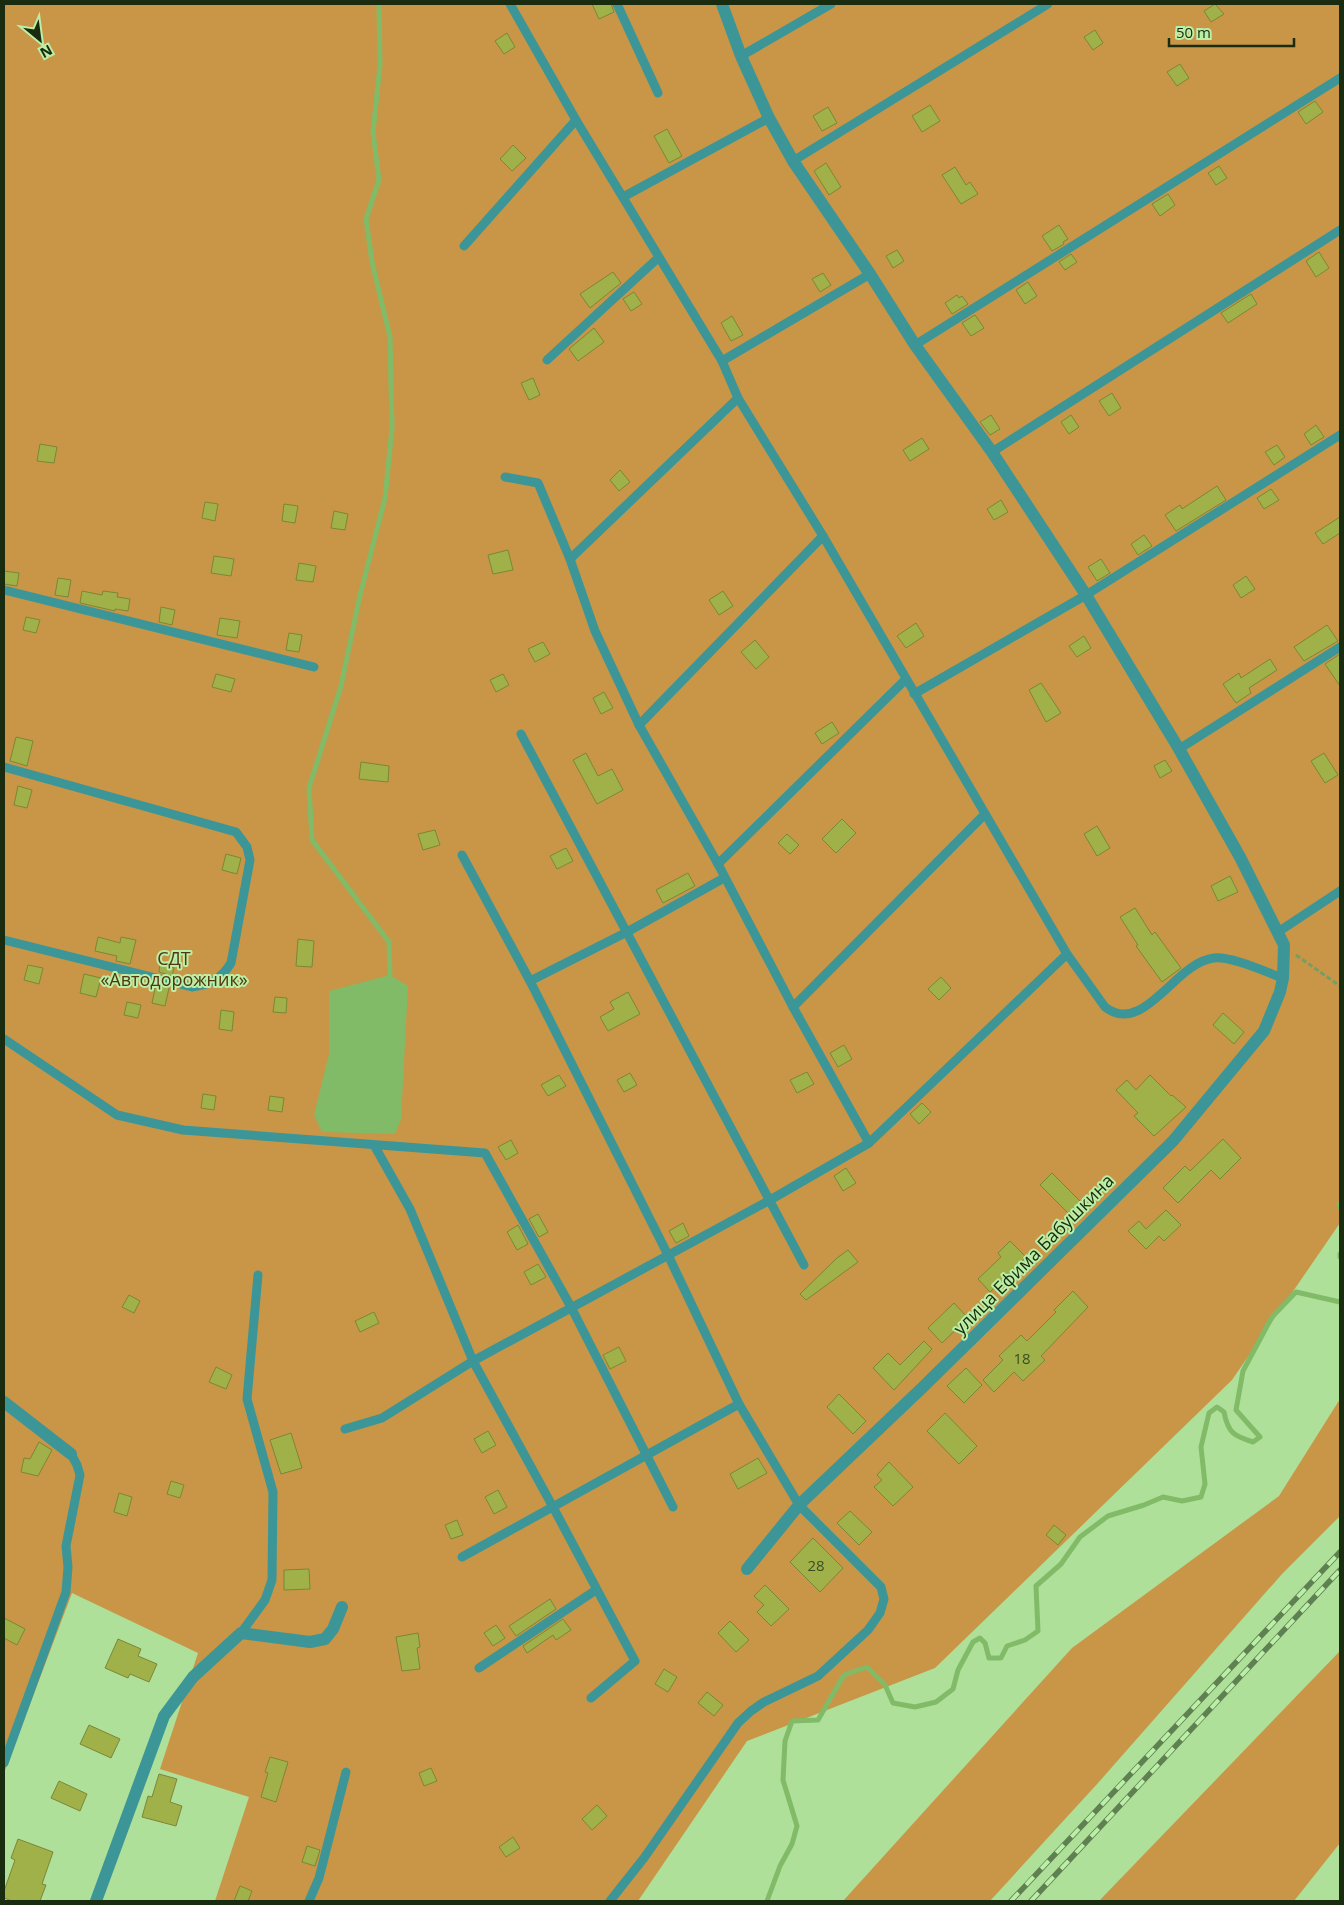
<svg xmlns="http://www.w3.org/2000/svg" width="1344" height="1905" viewBox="0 0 1344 1905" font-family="'Open Sans',sans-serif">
  <rect width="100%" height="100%" fill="#aee09a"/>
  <g fill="#c89646">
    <polygon points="4,4 1340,4 1340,1223 1232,1380 935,1668 747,1741 638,1901 215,1901 249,1797 160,1769 198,1653 72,1593 4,1773"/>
    <polygon points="1340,1399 1340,1516 1282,1574 1098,1783 990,1901 843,1901 1072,1648 1279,1496"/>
    <polygon points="1340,1651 1340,1843 1294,1901 1099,1901"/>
  </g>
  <polygon fill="#81bb68" points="390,975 408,986 401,1119 395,1134 322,1132 314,1115 329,1054 329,991"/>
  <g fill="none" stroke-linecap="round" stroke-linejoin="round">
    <g stroke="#81bb68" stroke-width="5">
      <polyline points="379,4 380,65 373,132 379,180 366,219 372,262 390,337 392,428 385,498 360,595 341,686 309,788 312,840 389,942 390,975"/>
      <polyline points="1340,1205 1339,1204 1340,1207"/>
      <polyline points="1340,1254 1340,1257"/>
      <path d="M 767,1901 L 780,1866 L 792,1844 L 797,1826 L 783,1780 L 785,1741 L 792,1721 L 818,1720 L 844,1675 L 867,1667 L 885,1685 L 893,1703 L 915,1707 L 936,1702 L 953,1689 L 958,1670 L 973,1642 L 980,1638 L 985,1643 L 989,1658 L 1001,1658 L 1007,1646 L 1025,1640 L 1038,1631 L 1036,1586 L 1061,1564 L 1080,1537 L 1108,1516 L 1144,1505 L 1163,1497 L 1182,1501 L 1201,1497 L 1205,1484 L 1201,1447 L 1209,1413 L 1217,1407 L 1224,1412 C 1228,1433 1234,1436 1253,1442 L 1260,1437 L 1236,1410 L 1243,1371 L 1272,1317 L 1296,1292 L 1340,1302"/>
    </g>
  </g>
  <g fill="#a1b14a" stroke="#7b8735">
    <polygon points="592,4 611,4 614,12 599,19"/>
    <polygon points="1215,4 1224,14 1211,22 1204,11"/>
    <polygon points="1095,30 1103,43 1093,50 1084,37"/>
    <polygon points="507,33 515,47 504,54 495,41"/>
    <polygon points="1180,64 1189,78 1177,86 1167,72"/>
    <polygon points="1315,101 1323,112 1306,124 1298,112"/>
    <polygon points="930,105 940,121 922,132 912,116"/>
    <polygon points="828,107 837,123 822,131 813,116"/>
    <polygon points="667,129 682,156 669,163 654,136"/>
    <polygon points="513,145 526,158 512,171 500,159"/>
    <polygon points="826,163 841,187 829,195 814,171"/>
    <polygon points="1219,166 1227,178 1216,185 1208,173"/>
    <polygon points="955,167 966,185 970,182 978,194 961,204 942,175"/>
    <polygon points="1168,194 1175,205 1160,216 1152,204"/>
    <polygon points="1059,225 1068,239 1063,242 1064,244 1052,251 1042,236"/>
    <polygon points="897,250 904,261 893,268 886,256"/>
    <polygon points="1319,252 1329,268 1316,277 1306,261"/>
    <polygon points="1071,254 1077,262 1065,270 1059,262"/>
    <polygon points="613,272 621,283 590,308 580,294"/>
    <polygon points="823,273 831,285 820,292 812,279"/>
    <polygon points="1028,282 1037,296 1025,304 1016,290"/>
    <polygon points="634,292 642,304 631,311 623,299"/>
    <polygon points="1251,294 1257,304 1228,323 1221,313"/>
    <polygon points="957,295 959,298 962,296 968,304 952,314 945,303"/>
    <polygon points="975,315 984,328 971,336 962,323"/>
    <polygon points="732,316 743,335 731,341 721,323"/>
    <polygon points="594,328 604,342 578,361 569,349"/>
    <polygon points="533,378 540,395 529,400 521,383"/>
    <polygon points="1112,393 1121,408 1109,416 1099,401"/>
    <polygon points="991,415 1000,429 990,435 980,422"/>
    <polygon points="1071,415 1079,427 1069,434 1061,422"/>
    <polygon points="1316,425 1324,437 1311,445 1304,434"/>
    <polygon points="922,438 929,449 910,461 903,450"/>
    <polygon points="40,444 57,447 54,463 37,461"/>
    <polygon points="1277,445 1285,457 1274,465 1265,452"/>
    <polygon points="620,470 630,482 619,491 610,480"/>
    <polygon points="1217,486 1226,500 1176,531 1165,515 1180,505 1182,509"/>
    <polygon points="1271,489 1279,500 1264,509 1257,498"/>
    <polygon points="1001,500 1008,512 994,520 987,509"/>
    <polygon points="205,502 218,504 215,521 202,518"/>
    <polygon points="284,504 298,506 295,523 282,521"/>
    <polygon points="334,511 348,514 345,530 331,528"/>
    <polygon points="1340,517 1340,533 1323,544 1315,533"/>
    <polygon points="1144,535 1152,546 1138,555 1131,544"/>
    <polygon points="508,550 513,570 493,574 488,555"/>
    <polygon points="214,556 234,559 231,576 211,573"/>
    <polygon points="1101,559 1110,573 1097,581 1088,567"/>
    <polygon points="299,563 316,566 313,582 296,580"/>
    <polygon points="4,571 19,573 17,586 4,584"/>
    <polygon points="1246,576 1255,589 1241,598 1233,585"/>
    <polygon points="58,578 71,580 68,597 55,595"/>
    <polygon points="82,591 102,595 103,591 118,593 117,597 130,599 128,611 115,609 115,611 80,603"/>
    <polygon points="723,591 733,606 719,615 709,600"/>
    <polygon points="161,607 175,610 172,625 159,622"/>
    <polygon points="26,617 40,620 36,633 23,630"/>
    <polygon points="220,618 240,621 237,638 217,635"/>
    <polygon points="916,623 924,636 906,648 897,636"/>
    <polygon points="1327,625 1338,641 1304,661 1294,647"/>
    <polygon points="289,633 302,635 299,652 286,650"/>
    <polygon points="1084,636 1091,648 1077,657 1069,646"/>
    <polygon points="755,640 769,657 756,669 741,652"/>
    <polygon points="543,642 550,654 535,662 528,649"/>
    <polygon points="1340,654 1340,686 1325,664"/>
    <polygon points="1270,659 1277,670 1249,688 1251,693 1236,703 1223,684 1239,673 1241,678"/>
    <polygon points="216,674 235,679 231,692 212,687"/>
    <polygon points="503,674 509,685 496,692 490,680"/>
    <polygon points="1041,683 1061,713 1046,722 1029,690"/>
    <polygon points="604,692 613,708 601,714 593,698"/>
    <polygon points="832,722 839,733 822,744 815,733"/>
    <polygon points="16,737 33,741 27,766 10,761"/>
    <polygon points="586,753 598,776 612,769 623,790 597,804 573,760"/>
    <polygon points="1324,753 1338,775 1325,783 1311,761"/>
    <polygon points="1165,760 1172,771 1160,778 1154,766"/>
    <polygon points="361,762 389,766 388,782 359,779"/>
    <polygon points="18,786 32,790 27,808 14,805"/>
    <polygon points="842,819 856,833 836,853 822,839"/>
    <polygon points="1097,826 1110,848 1097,856 1084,834"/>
    <polygon points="435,830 440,845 423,850 418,834"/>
    <polygon points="787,834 799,845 790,854 778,843"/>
    <polygon points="566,848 573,861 557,869 550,856"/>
    <polygon points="226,854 241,858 237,874 222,870"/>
    <polygon points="688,873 695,886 663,903 656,890"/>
    <polygon points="1230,876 1238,892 1218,901 1211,886"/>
    <polygon points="1135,908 1152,935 1155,932 1181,968 1162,982 1136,946 1138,945 1120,917"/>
    <polygon points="98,937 120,943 121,937 136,940 130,964 116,961 117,956 95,951"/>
    <polygon points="298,939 314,941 312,967 296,966"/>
    <polygon points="160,964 174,968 172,976 159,972"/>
    <polygon points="28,965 43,968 39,984 24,980"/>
    <polygon points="84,974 101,978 96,997 80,993"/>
    <polygon points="941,977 951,988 939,1000 928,989"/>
    <polygon points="156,984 169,988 165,1006 152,1003"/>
    <polygon points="628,992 640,1014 608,1031 600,1017 614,1009 610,1002"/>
    <polygon points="275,997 287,998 286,1013 273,1012"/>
    <polygon points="127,1002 141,1005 138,1018 124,1015"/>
    <polygon points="221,1010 234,1012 232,1031 219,1029"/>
    <polygon points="1223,1013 1244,1032 1234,1044 1213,1025"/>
    <polygon points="844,1045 852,1059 838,1067 830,1053"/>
    <polygon points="807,1072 814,1084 797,1093 790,1080"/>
    <polygon points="630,1073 637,1085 624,1092 617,1080"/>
    <polygon points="559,1075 566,1086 548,1096 541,1085"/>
    <polygon points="1150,1075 1171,1096 1172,1095 1186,1107 1154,1136 1134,1116 1138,1113 1116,1090 1127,1080 1136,1090"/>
    <polygon points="203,1094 216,1096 214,1110 201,1108"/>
    <polygon points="270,1096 284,1098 282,1112 268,1110"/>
    <polygon points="922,1103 931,1112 919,1124 910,1114"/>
    <polygon points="1223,1139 1241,1158 1220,1179 1211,1170 1178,1203 1163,1188 1185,1166 1190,1171"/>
    <polygon points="511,1140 518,1153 506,1160 498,1147"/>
    <polygon points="846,1168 856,1183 843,1191 834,1176"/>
    <polygon points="1052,1173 1081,1202 1069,1214 1040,1185"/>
    <polygon points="1166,1210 1181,1225 1164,1241 1159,1236 1146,1249 1128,1231 1139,1221 1146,1229"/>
    <polygon points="538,1214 548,1232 539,1237 529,1219"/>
    <polygon points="683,1223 689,1236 676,1243 669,1231"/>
    <polygon points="518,1225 528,1244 517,1250 507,1232"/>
    <polygon points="1010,1241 1026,1257 990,1292 978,1279 1001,1257 998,1253"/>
    <polygon points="848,1250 858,1262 806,1300 800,1294 837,1258"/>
    <polygon points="538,1264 546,1277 531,1285 524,1272"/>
    <polygon points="1073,1291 1088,1307 1041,1356 1045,1360 1023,1381 1014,1372 994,1392 983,1380 1003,1360 999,1356 1021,1335 1027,1341 1056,1312 1054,1310"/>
    <polygon points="129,1295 140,1301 134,1313 122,1307"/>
    <polygon points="954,1303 968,1318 942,1343 928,1328"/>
    <polygon points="374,1312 379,1323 360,1332 355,1321"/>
    <polygon points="924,1341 932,1349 894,1390 873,1368 888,1353 900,1365"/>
    <polygon points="619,1347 626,1361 610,1369 603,1355"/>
    <polygon points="216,1367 232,1375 226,1389 209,1382"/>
    <polygon points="966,1368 982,1385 964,1403 947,1386"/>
    <polygon points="839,1394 866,1421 853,1434 827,1407"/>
    <polygon points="945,1413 977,1446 959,1464 927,1431"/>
    <polygon points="488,1431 496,1445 482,1453 474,1439"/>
    <polygon points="291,1433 302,1468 281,1474 270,1440"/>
    <polygon points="39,1442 52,1450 38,1476 21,1472 24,1458 30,1459"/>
    <polygon points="758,1458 767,1473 738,1489 730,1474"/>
    <polygon points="889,1462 913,1487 893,1506 874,1487 882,1480 877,1475"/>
    <polygon points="171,1481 184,1485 180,1498 167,1494"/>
    <polygon points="498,1490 507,1507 494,1514 485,1497"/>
    <polygon points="119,1493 132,1497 127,1516 114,1512"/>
    <polygon points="850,1511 872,1532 859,1545 837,1523"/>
    <polygon points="457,1520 463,1535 451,1539 445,1525"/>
    <polygon points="1054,1525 1066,1535 1058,1545 1046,1535"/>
    <polygon points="813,1538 843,1568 820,1592 790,1562"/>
    <polygon points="309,1569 310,1589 284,1590 284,1570"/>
    <polygon points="765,1585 789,1609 771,1626 757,1612 764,1605 754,1596"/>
    <polygon points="550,1599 556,1609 516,1636 509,1626"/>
    <polygon points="4,1618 25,1629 17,1645 4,1638"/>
    <polygon points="563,1619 571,1630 556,1640 553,1635 527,1653 523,1646"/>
    <polygon points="730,1621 749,1640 736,1652 718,1633"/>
    <polygon points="496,1625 505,1638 493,1646 484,1633"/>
    <polygon points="418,1633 420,1647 417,1648 420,1669 402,1671 396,1637"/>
    <polygon points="118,1639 141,1649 138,1656 157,1664 149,1682 130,1674 128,1678 105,1668"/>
    <polygon points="664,1669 677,1677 668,1692 655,1684"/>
    <polygon points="707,1692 723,1705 714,1716 698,1703"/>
    <polygon points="89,1725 120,1739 111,1758 80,1744"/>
    <polygon points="270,1757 288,1762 276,1802 261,1797 268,1773 265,1772"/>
    <polygon points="431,1768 437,1781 424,1786 419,1773"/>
    <polygon points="159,1774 177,1779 170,1802 182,1806 176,1826 142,1817 148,1796 152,1797"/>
    <polygon points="59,1781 87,1794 80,1811 51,1798"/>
    <polygon points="597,1805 607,1816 592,1830 582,1819"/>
    <polygon points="513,1837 520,1848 506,1857 499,1847"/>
    <polygon points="18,1839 53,1852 42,1884 46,1885 40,1901 12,1901 4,1898 4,1891 15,1860 11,1858"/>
    <polygon points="307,1846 320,1850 315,1866 302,1862"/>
    <polygon points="240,1886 252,1891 248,1901 234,1901"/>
  </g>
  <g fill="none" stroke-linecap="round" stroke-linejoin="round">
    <polyline stroke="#769d66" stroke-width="3" stroke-dasharray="5 2.5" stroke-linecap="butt" points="1296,955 1340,986"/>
    <g stroke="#3c9698" stroke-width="9">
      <path d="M 510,4 L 576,120 L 722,361 L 738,398 L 823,536 L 1067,954 L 1105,1007 C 1144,1037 1175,962 1214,958 C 1231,956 1266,972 1283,978"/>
      <polyline points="617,4 658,93"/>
      <polyline points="741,56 831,4"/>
      <polyline points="793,161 1048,4"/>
      <polyline points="623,197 769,118"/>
      <polyline points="464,246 576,120"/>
      <polyline points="915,345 1340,78"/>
      <polyline points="547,360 658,258"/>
      <polyline points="722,361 870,274"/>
      <polyline points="992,452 1340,230"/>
      <polyline points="505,477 538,483 570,559 595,631 639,725 718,864 793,1007 869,1143"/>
      <polyline points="570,559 738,398"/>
      <polyline points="4,590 314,667"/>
      <polyline points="914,694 1086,595 1340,435"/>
      <polyline points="639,725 823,536"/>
      <polyline points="521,734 804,1265"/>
      <polyline points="1179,749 1340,647"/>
      <path d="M 4,767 L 236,832 L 247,847 L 250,860 L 231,963 C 221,979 210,985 192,987 L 4,940"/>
      <polyline points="462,855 530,981 668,1255 739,1404 799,1505 881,1587 884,1599 880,1613 868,1630 818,1676 764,1702 751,1711 738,1723 644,1858 610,1901"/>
      <polyline points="718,864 905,680"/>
      <polyline points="1278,932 1340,891"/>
      <polyline points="530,981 627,932 724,878"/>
      <polyline points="793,1007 985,814"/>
      <polyline points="4,1039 117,1115 183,1130 485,1153 571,1307 673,1507"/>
      <polyline points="345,1429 382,1418 473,1361 410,1209 374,1145"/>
      <polyline points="462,1557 739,1404"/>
      <polyline points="241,1633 265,1600 272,1580 273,1492 247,1399 258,1275"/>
      <polyline points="479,1668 596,1590"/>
      <polyline points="591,1698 635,1661 553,1507 473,1361 770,1200 869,1143 1067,954"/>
      <polyline points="4,1763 66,1592 68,1567 66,1546 80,1475 77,1465 71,1454"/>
      <polyline points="309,1901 319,1878 346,1772"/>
    </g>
    <g stroke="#3c9698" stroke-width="12">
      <polyline points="722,4 741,56 769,118 793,161 870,274 915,345 992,452 1086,595 1179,749 1240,857 1284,945 1283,978 1280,992 1264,1031 1173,1141 923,1387 799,1505 747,1569"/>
      <polyline points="4,1402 71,1454"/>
      <polyline points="96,1901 164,1716 193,1677 241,1633 310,1642 325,1639 333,1629 342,1607"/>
    </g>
    <g stroke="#5f8051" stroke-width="5.5">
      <g id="rail">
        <polyline points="1011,1901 1340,1552"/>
        <polyline points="1031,1901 1340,1570"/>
      </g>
    </g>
    <use href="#rail" stroke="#bbeea6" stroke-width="4" stroke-dasharray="11" stroke-linecap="butt"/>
  </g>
  <g text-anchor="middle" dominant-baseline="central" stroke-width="4" stroke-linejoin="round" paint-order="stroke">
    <g font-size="15" fill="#3b4d1e">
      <text x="1022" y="1358">18</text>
      <text x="816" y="1565">28</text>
    </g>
    <g font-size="18" fill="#503811" stroke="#bbeea6">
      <text x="174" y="958">СДТ<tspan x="174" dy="21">«Автодорожник»</tspan></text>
    </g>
    <g font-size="18" fill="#192c10" stroke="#bbeea6">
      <text transform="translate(1033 1254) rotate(-45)">улица Ефима Бабушкина</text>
    </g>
  </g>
  <rect width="1344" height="1905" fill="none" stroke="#192c10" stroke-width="10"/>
  <g transform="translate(40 40) rotate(151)" stroke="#bbeea6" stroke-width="4" paint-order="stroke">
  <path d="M0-4L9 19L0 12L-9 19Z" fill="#192c10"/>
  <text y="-8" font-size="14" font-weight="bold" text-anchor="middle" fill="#192c10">N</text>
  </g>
  <path d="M1169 38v8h125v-8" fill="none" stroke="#192c10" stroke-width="2.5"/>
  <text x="1176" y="38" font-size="15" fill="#192c10" stroke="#bbeea6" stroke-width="4" paint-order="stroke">50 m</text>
</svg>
